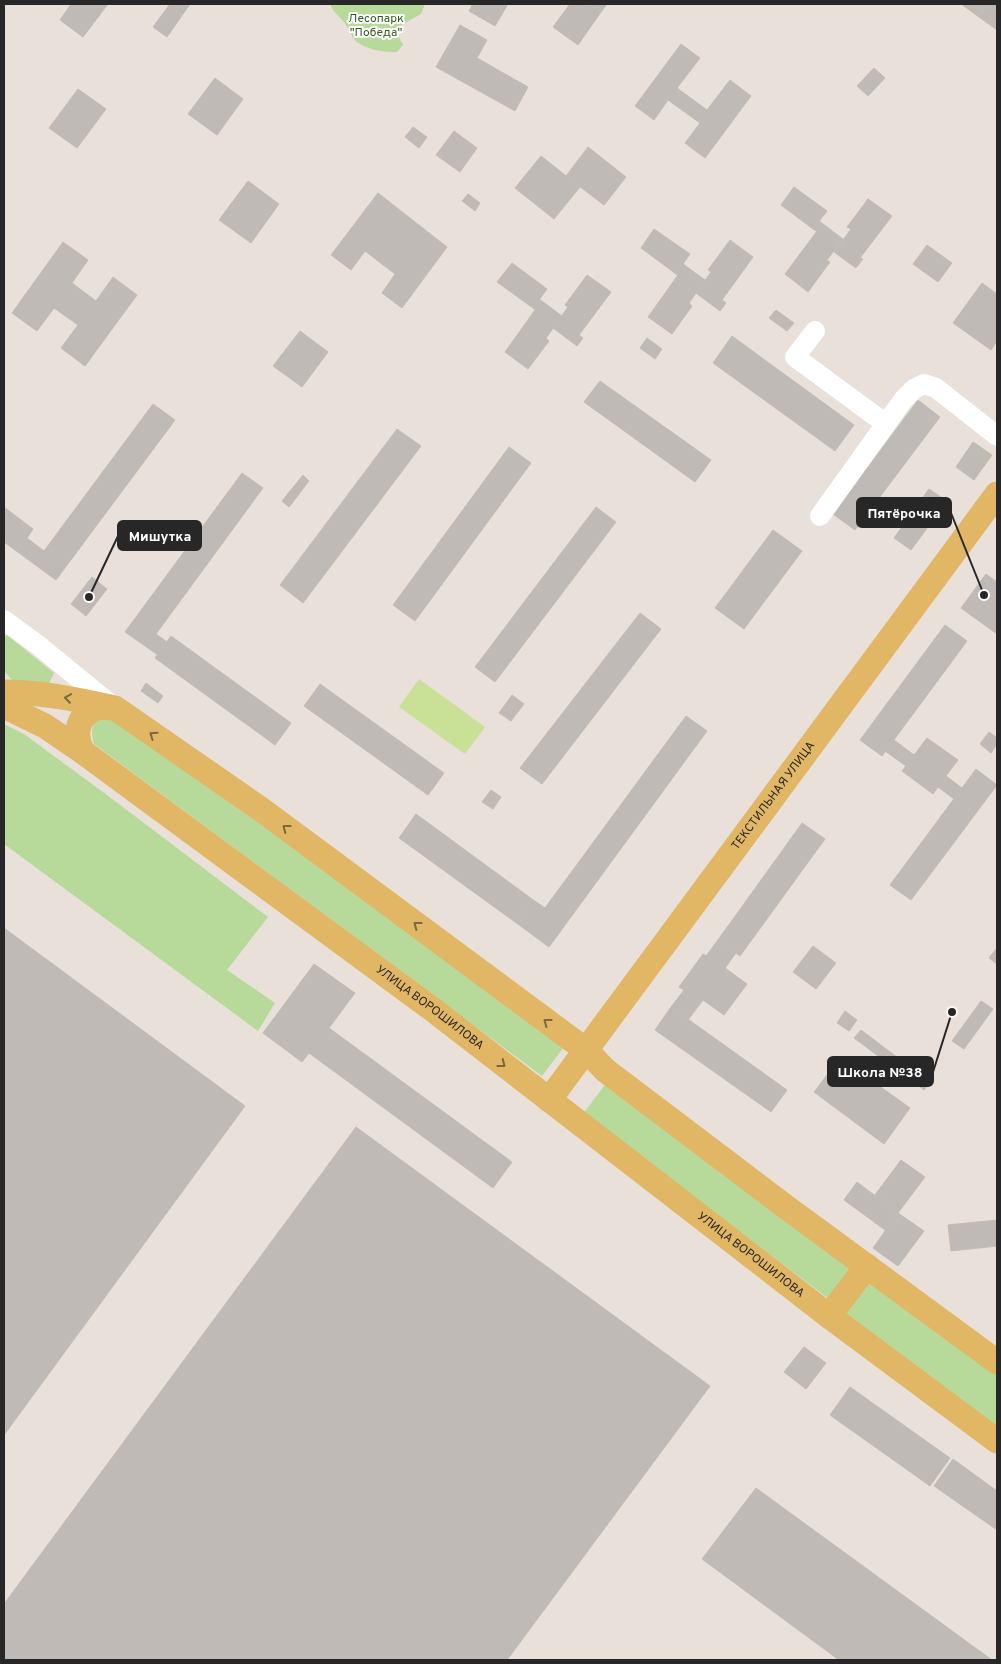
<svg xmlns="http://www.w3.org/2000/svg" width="1001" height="1664" viewBox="0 0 1001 1664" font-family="Overpass,sans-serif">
  <rect width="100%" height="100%" fill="#e8e0d9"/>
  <g fill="#b7da9a">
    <path d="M 330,4 L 425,4 L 421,14 L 398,27 L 397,34 L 403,45 L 397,52 C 385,53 362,49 354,39 C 350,34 348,27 344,22 C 339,16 333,12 330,4 Z"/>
    <polygon points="7,635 54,673 47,688 14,682 4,671 4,637"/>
    <path d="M 115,714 L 564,1047 L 542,1076 L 94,744 C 88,722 96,719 115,714 Z"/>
    <polygon points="4,724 24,734 111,798 268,917 227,970 275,1003 258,1031 4,844"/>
    <polygon points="607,1082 853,1267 829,1299 583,1114"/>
    <polygon points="867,1266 997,1362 997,1441 829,1316"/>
  </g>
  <polygon fill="#c9e097" points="419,679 485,727 465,754 399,707"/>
  <g fill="#c0bab6" stroke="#c3bcb3">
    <polygon points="71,4 108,4 83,37 60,20"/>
    <polygon points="170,4 190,4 167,37 153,27"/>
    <polygon points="473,4 508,4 495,26 469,11"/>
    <polygon points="570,4 589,4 601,12 578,45 553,27"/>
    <polygon points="589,4 607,4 601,12"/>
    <polygon points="961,4 997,4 997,30"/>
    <polygon points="460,25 487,40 477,58 528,87 515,111 436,67"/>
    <polygon points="681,44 700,58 677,88 707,110 730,80 751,96 705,158 685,143 700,123 668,100 654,120 635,106"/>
    <polygon points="874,68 885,78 868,96 857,86"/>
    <polygon points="215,78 243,99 217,135 188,114"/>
    <polygon points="78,89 106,109 77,148 49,128"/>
    <polygon points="413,127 427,137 419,148 405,137"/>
    <polygon points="454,131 477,148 460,172 436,155"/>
    <polygon points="588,147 626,177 604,205 566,176"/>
    <polygon points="541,156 580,187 554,219 515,188"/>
    <polygon points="248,181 279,204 251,243 219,220"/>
    <polygon points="794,187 827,211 813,229 781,205"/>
    <polygon points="378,193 447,247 402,308 382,293 395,274 365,251 351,270 331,255"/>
    <polygon points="468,194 480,203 475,211 462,201"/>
    <polygon points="868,199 892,216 860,258 863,259 856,268 834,252 851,229 847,227"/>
    <polygon points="819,221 843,239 827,260 830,262 808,292 785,274 817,231 813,229"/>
    <polygon points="654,229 690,254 676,274 641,248"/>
    <polygon points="730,240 753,257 722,300 726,303 720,311 696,293 711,272 708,270"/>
    <polygon points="63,242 88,260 72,283 96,301 113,277 137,295 85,366 61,348 78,325 54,308 37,331 12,313"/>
    <polygon points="927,245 952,263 938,282 913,264"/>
    <polygon points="512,263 547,289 533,308 497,282"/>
    <polygon points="683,264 705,280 689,303 692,306 672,334 648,317 678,275 676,274"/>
    <polygon points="587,275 611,292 579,335 583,338 577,346 553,328 568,307 565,305"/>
    <polygon points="982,283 997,294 997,341 991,350 953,323"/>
    <polygon points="539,299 562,316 546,338 549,341 528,369 505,352 535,310 533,308"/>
    <polygon points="776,310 794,323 787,331 769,318"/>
    <polygon points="300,331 328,352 302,387 273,366"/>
    <polygon points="732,336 854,425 835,451 713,363"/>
    <polygon points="647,338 662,349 655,359 640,348"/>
    <polygon points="600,381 711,460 695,482 584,402"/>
    <polygon points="918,400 940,417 855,530 833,514"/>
    <polygon points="153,404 175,420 56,580 4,542 4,507 33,529 27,538 44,551"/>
    <polygon points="397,429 421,446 303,603 280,585"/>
    <polygon points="973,442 992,455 974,480 956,467"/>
    <polygon points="509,447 531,463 415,621 393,605"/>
    <polygon points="242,473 263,488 156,634 167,642 158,655 125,632"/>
    <polygon points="303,475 309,481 289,507 282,501"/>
    <polygon points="929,489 947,501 911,550 894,538"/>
    <polygon points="596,507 616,522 495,682 475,667"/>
    <polygon points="773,530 802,551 744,629 715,608"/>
    <polygon points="986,574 997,582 997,634 961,608"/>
    <polygon points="92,577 107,589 86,616 71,604"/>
    <polygon points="640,613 661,629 542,784 520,768"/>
    <polygon points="945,625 967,641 882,756 860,740"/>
    <polygon points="171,636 291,723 275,745 155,658"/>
    <polygon points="146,683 163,696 158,703 141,691"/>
    <polygon points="320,684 444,773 428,795 304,706"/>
    <polygon points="512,695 524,704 511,721 499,713"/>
    <polygon points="686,716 707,731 549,947 515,922 532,899 545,908"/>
    <polygon points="989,732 997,738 997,744 991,753 980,744"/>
    <polygon points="927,738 958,760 946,776 962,788 954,799 938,787 933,794 902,771 906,766 885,751 894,740 914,755"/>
    <polygon points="976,769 997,785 911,900 890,885"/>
    <polygon points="491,790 501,797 493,809 482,802"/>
    <polygon points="416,814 532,899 515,922 399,838"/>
    <polygon points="802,823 825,839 740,956 718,940"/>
    <polygon points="4,928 245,1106 4,1435"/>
    <polygon points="718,940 736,953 725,968 747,984 724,1015 703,1000 688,1020 671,1007 684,990 679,987 703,954 706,956"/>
    <polygon points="813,946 836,963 816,989 793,972"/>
    <polygon points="997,948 997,964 989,958"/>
    <polygon points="314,964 355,993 329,1028 512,1162 493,1188 309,1053 302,1062 263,1033"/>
    <polygon points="981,1001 993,1009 964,1049 952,1041"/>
    <polygon points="671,1007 787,1090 771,1112 655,1030"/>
    <polygon points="845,1011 857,1020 849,1031 837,1023"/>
    <polygon points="861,1030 930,1082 924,1090 854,1038"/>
    <polygon points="840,1058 910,1108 884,1144 814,1092"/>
    <polygon points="356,1127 710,1386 507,1660 4,1660 4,1604"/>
    <polygon points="901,1160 925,1177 898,1213 875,1195"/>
    <polygon points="857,1182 898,1213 885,1230 844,1200"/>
    <polygon points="898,1213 924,1231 898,1266 873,1248"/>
    <polygon points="997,1220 997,1246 951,1251 948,1225"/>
    <polygon points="804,1347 826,1363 806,1389 784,1372"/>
    <polygon points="850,1387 950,1458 930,1486 830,1415"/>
    <polygon points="953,1459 997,1491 997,1530 934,1486"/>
    <polygon points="756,1488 992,1660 839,1660 702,1559"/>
  </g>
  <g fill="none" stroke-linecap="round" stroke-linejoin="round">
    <g stroke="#fff" stroke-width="20">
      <polyline points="815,331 795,357 886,424"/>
      <polyline points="820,516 903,400 914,389 924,384 936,388 997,436"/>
      <polyline points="4,620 38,645 115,708"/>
    </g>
    <g stroke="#e1b665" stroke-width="25">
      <path d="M 4,692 C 40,692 75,699 110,707"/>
      <polyline points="4,706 45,726 83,752"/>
      <path id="s1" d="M 549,1100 L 997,494"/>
      <polyline points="829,1316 867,1266"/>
      <path id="s2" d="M 997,1362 L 786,1207 L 605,1070 L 587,1051 L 262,810 L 115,708 C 109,708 101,706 95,709 C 76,716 74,737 83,752 L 436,1012 L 829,1316 L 997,1441"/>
    </g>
  </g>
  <defs><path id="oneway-chevron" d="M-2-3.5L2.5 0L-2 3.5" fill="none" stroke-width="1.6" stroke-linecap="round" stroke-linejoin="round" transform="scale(1.25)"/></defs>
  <g stroke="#7b6743">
    <use href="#oneway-chevron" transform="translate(68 698) rotate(-172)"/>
    <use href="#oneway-chevron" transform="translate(153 735) rotate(-145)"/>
    <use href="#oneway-chevron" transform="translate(286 828) rotate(-143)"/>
    <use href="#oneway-chevron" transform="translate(417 925) rotate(-143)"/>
    <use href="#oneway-chevron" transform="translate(547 1022) rotate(-143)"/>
    <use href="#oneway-chevron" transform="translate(502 1064) rotate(38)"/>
  </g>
  <g text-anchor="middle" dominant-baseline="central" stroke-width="4" stroke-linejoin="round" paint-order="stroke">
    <g font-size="12" fill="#325a20" stroke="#fff">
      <text x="376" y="19">Лесопарк<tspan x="376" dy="14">"Победа"</tspan></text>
    </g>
    <g font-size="12" fill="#272727" stroke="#fff">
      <text stroke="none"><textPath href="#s1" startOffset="378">ТЕКСТИЛЬНАЯ УЛИЦА</textPath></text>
      <text stroke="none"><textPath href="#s2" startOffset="1601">УЛИЦА ВОРОШИЛОВА</textPath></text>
      <text stroke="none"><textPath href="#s2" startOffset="2006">УЛИЦА ВОРОШИЛОВА</textPath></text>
    </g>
  </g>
  <path fill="none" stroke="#272727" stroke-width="2" d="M984 595L951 513M89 597L118 536M952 1012L933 1072"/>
  <g fill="#272727" stroke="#fff" stroke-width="2">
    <circle cx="984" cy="595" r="5"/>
    <circle cx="89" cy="597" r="5"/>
    <circle cx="952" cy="1012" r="5"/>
  </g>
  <g fill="#272727" stroke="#272727" stroke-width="2">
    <rect x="857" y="498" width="94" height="29" rx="5"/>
    <rect x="118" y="521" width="83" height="29" rx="5"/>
    <rect x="828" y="1057" width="105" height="29" rx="5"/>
  </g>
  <g font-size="14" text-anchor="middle" font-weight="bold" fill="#fff">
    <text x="904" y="518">Пятёрочка</text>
    <text x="160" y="541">Мишутка</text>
    <text x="880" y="1077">Школа №38</text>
  </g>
  <rect width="1001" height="1664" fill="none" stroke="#272727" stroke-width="10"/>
</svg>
